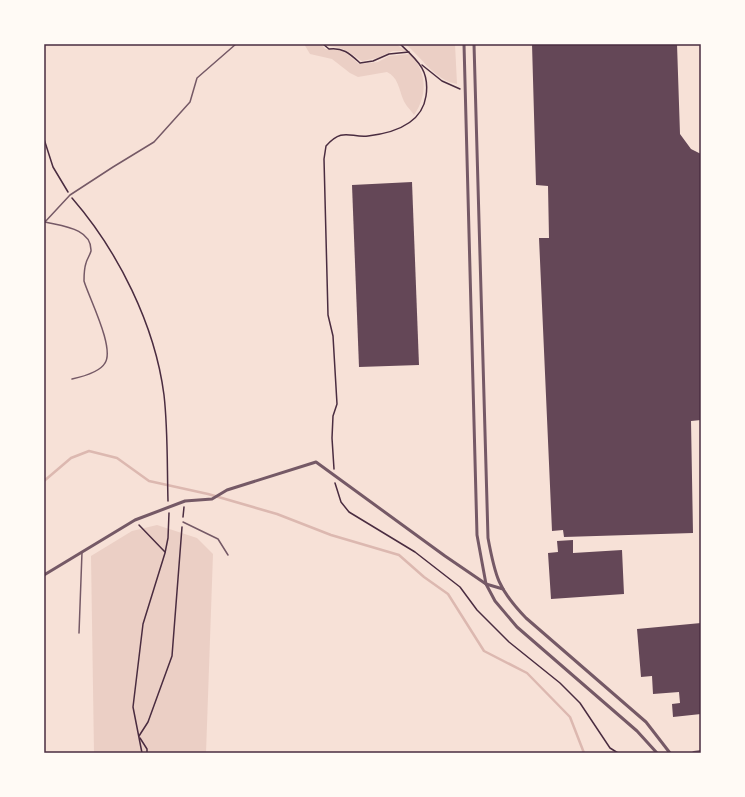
<svg xmlns="http://www.w3.org/2000/svg" width="745" height="797" viewBox="0 0 745 797" font-family="'Sofia Sans Condensed',sans-serif">
  <rect width="100%" height="100%" fill="#f7e1d7"/>
  <g fill="#ebcfc5">
    <path d="M 304,44 L 321,44 L 325,49 L 339,50 L 346,53 L 359,64 L 378,62 L 389,56 L 410,54 C 427,72 428,95 414,115 C 411,110 405,105 403,99 C 399,89 398,77 387,72 L 358,77 L 350,73 L 332,59 L 310,54 Z"/>
    <path d="M 325,44 L 396,44 L 406,51 L 393,51 L 377,58 L 362,61 C 346,51 347,48 328,46 Z"/>
    <path d="M 405,44 L 455,44 L 457,84 C 434,80 422,57 405,44 Z"/>
    <polygon points="157,525 197,538 213,554 206,753 94,753 91,556 132,531"/>
  </g>
  <g fill="none" stroke-linecap="round" stroke-linejoin="round">
    <polyline stroke="#dcb8b0" stroke-width="2.5" points="44,481 71,458 89,451 117,458 149,481 208,494 277,514 331,535 399,555 424,577 448,594 484,651 527,673 570,717 584,753"/>
  </g>
  <g fill="#644757">
    <polygon points="532,44 677,44 680,134 691,149 701,154 701,420 691,421 693,533 564,537 563,530 552,531 539,238 549,238 548,186 536,185"/>
    <polygon points="412,182 419,365 359,367 352,185"/>
    <polygon points="573,540 573,553 622,550 624,594 551,599 548,553 558,552 557,541"/>
    <polygon points="701,623 701,714 673,717 672,704 680,703 679,692 653,694 652,676 641,677 637,629"/>
  </g>
  <g fill="none" stroke-linecap="round" stroke-linejoin="round">
    <g stroke="#4a2c40" stroke-width="1.5">
      <path d="M 323,44 L 329,49 C 343,47 350,54 360,63 L 373,61 L 389,54 L 409,52"/>
      <polyline points="422,65 442,81 460,89"/>
      <polyline points="44,139 53,167 68,192"/>
      <path d="M 72,198 C 118,251 155,325 164,395 C 168,430 167,466 168,501"/>
      <path d="M 334,469 L 332,438 L 333,416 L 337,404 L 333,336 L 328,315 L 324,159 L 326,146 C 343,127 350,138 368,136 C 393,133 422,124 426,96 C 430,70 417,60 400,44"/>
      <polyline points="335,483 341,502 349,512 415,552 460,587 477,610 509,642 560,683 580,703 610,748 618,753"/>
      <polyline points="183,517 184,507"/>
      <polyline points="139,525 165,552"/>
      <polyline points="139,736 148,722 172,656 182,527"/>
      <polyline points="140,738 147,749 147,753"/>
      <polyline points="142,753 133,707 143,624 165,553 168,538 169,513"/>
    </g>
    <g stroke="#755966" stroke-width="1.5">
      <path d="M 45,222 C 61,226 92,228 91,251 C 90,255 87,259 86,263 C 84,269 84,275 84,281 C 89,298 115,348 105,363 C 100,372 81,377 72,379"/>
      <polyline points="44,223 70,195 113,167 154,142 190,102 197,78 236,44"/>
      <polyline points="183,522 218,539 228,555"/>
      <polyline points="79,633 82,552"/>
    </g>
    <g stroke="#755966" stroke-width="3">
      <polyline points="464,44 477,535 486,584 495,601 517,627 637,731 657,753"/>
      <path d="M 474,44 L 488,538 C 495,576 498,589 526,618 L 646,722 L 670,753"/>
      <polyline points="44,575 135,520 185,501 212,499 227,490 316,462 445,556 486,584 503,589"/>
    </g>
    <polyline stroke="#755966" stroke-width="4" points="694,753 701,752"/>
  </g>
  <rect width="745" height="797" fill="none" stroke="#fffaf5" stroke-width="90"/>
  <rect x="45" y="45" width="655" height="707" fill="none" stroke="#4a2c40" stroke-width="1.5"/>
</svg>
